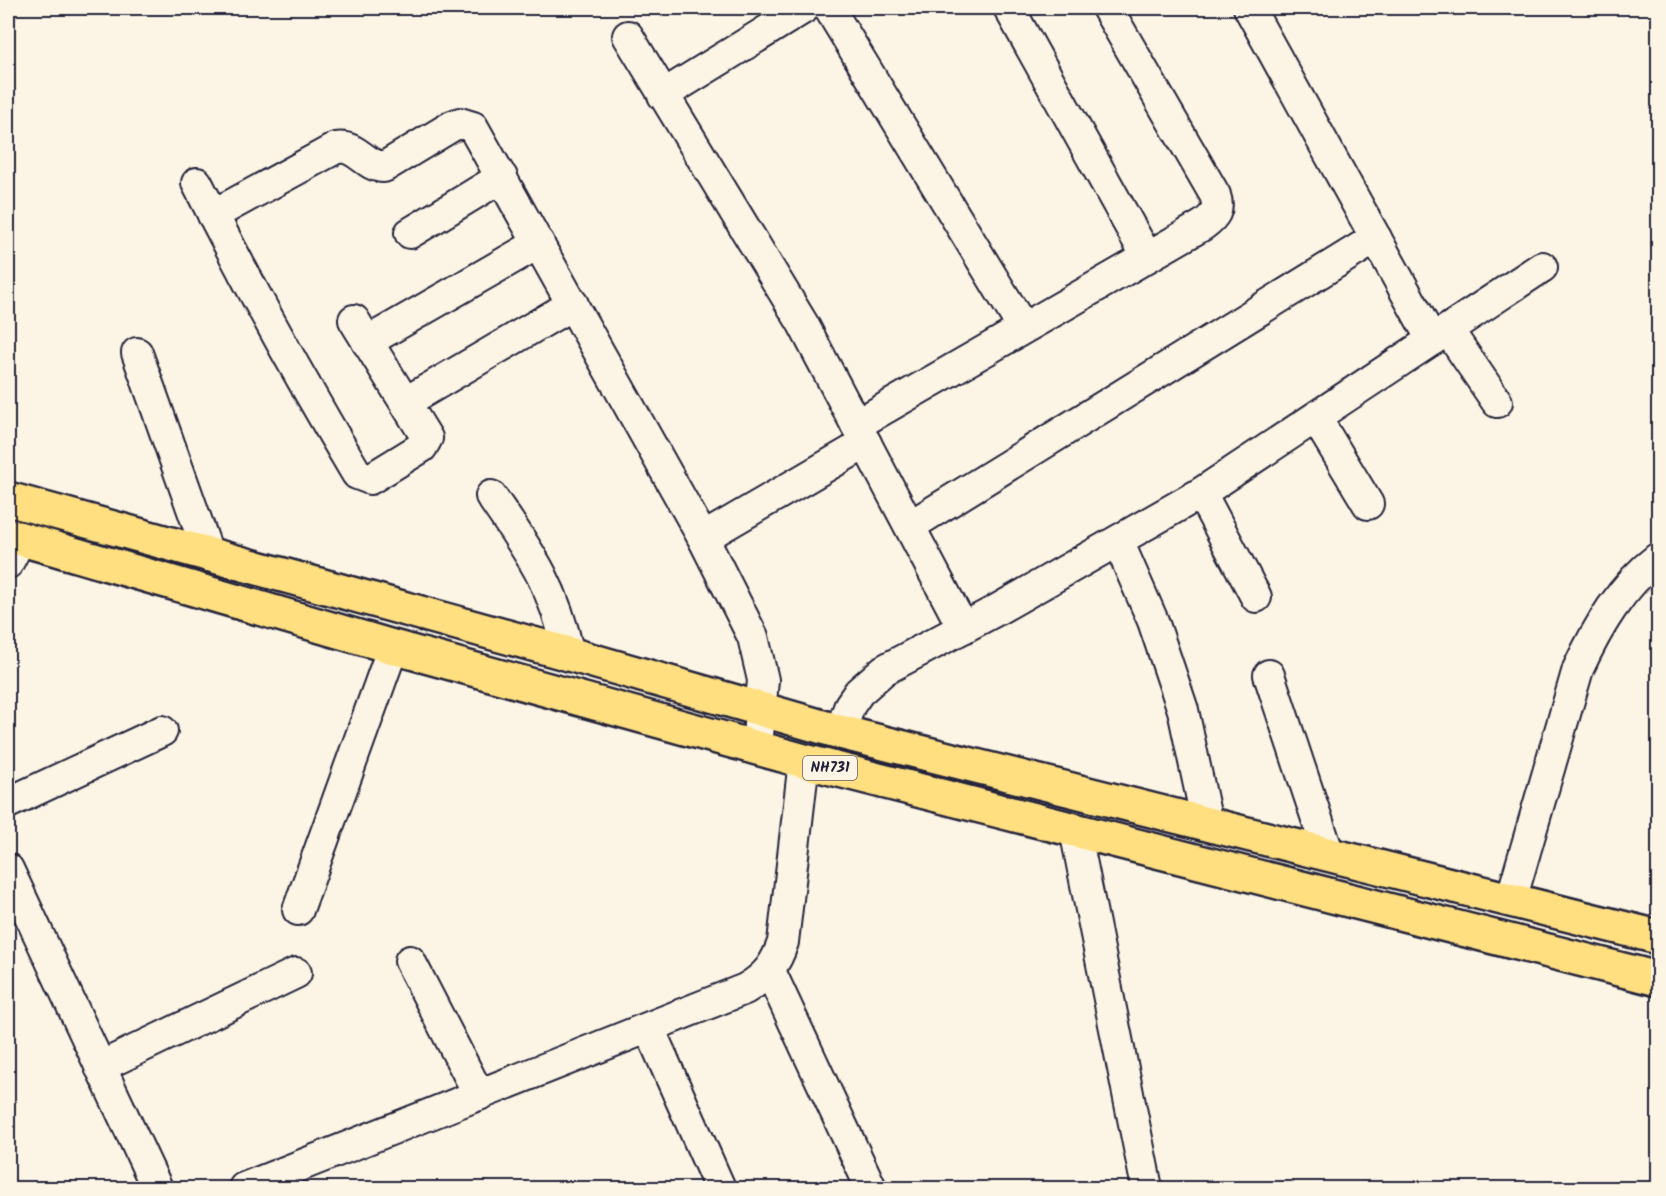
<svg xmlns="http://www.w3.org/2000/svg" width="1666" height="1196" viewBox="0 0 1666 1196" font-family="Kalam,sans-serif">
  <rect width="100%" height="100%" fill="#fcf5e5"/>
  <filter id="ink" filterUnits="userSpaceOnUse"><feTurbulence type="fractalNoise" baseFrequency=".0167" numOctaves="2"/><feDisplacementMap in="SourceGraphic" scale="12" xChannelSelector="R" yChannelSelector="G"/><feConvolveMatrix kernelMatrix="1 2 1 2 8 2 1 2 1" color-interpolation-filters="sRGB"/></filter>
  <g filter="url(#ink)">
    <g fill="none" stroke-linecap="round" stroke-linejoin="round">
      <g stroke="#22223b" stroke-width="34">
        <g id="minor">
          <polyline points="829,8 1023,328"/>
          <polyline points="1009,8 1147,257"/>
          <polyline points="1249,8 1432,340"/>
          <polyline points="628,36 803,324 963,628"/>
          <polyline points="663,95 804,8"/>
          <path d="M 197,183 C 247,282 300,379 357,474 L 370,479 L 422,447 L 427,438 L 354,320"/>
          <path d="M 213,215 L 336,148 C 357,144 365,167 384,167 L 452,126 L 460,123 L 473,127 L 703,538 L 753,637 L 763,680 L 757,747"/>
          <polyline points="410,233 502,177"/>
          <polyline points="1448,330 1497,402"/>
          <polyline points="367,342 539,243"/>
          <polyline points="137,353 209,556"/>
          <polyline points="406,402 573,304"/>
          <polyline points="1316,418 1368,504"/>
          <path d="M 856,425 L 1203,225 C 1215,216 1220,210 1215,195 L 1107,8"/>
          <polyline points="1201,493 1256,597"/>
          <path d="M 491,496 C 530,553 553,583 569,654"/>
          <polyline points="910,526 1376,238"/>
          <polyline points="703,538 866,443"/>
          <polyline points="1118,541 1153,621 1183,710 1207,823"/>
          <polyline points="8,563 21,538"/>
          <polyline points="1269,675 1329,855"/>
          <polyline points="840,732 850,705 859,692 884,670 993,612 1201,493 1542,267"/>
          <polyline points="8,803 162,731"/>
          <polyline points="1075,830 1147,1188"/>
          <polyline points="8,869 157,1188"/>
          <path d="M 1511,900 L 1578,669 C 1597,628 1621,586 1658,558"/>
          <polyline points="298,910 393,647"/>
          <polyline points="410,961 479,1095"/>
          <polyline points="770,971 871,1188"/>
          <polyline points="649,1028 720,1188"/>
          <polyline points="100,1067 296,973"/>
          <path d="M 244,1188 L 745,989 C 766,977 776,964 783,942 L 804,761"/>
        </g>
      </g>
      <g stroke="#22223b" stroke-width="38">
        <g id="highway">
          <polyline points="8,499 569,654 840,732 1658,937"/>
          <polyline points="8,535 393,647 804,761 1658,979"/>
        </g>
      </g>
      <use href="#minor" stroke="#fcf5e5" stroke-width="30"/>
      <use href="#highway" stroke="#ffdf80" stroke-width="33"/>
    </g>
  </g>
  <g text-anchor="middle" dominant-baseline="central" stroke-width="6" stroke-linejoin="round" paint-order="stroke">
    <rect fill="#fcf5e5" stroke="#63616e" stroke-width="1.5" x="803" y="756" width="54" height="24" rx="4.5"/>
    <g font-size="15" font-weight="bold" fill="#22223b">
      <text x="830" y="768">NH731</text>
    </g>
  </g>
  <rect width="1666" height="1196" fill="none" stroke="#fcf5e5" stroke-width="30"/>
  <rect x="15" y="15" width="1636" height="1166" fill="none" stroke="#22223b" stroke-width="2" filter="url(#ink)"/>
</svg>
